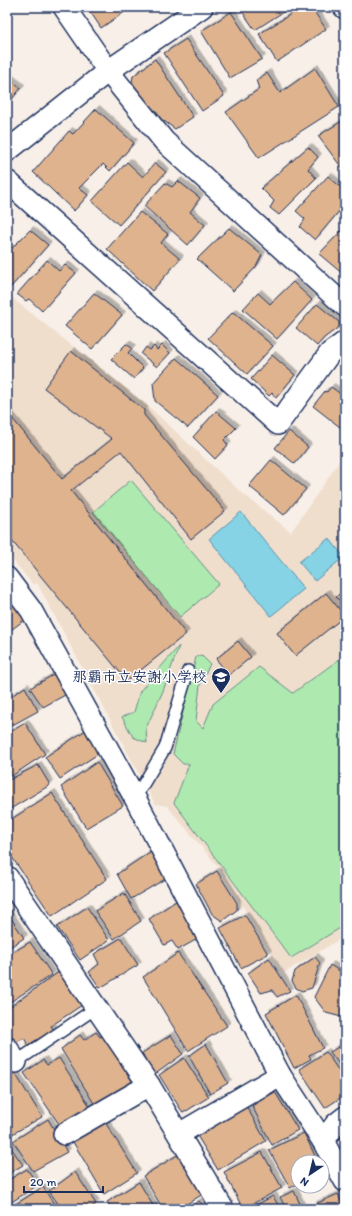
<svg xmlns="http://www.w3.org/2000/svg" width="352" height="1216" viewBox="0 0 352 1216" font-family="Itim,'Klee One',sans-serif">
  <defs>
    <filter id="shadow"><feDropShadow dx="3.5" dy="-3.5" stdDeviation="0" flood-color="#0004"/></filter>
  </defs>
  <rect width="100%" height="100%" fill="#f8f0e8"/>
  <filter id="ink" filterUnits="userSpaceOnUse"><feTurbulence type="fractalNoise" baseFrequency=".025" numOctaves="2"/><feDisplacementMap in="SourceGraphic" scale="8" xChannelSelector="R" yChannelSelector="G"/><feConvolveMatrix kernelMatrix="1 2 1 2 8 2 1 2 1" color-interpolation-filters="sRGB"/></filter>
  <g filter="url(#ink)">
    <polygon fill="#f0decd" points="7,294 147,405 241,492 291,532 345,453 345,936 284,973 219,868 167,806 155,804 37,583 33,585 7,553"/>
    <g fill="#aeeaaf" stroke="#648c86">
      <polygon points="131,480 219,584 180,617 93,512"/>
      <polygon points="179,646 163,691 146,728 147,743 133,737 122,717 134,712 140,691"/>
      <polygon points="201,655 210,664 200,685 196,721 203,728 213,704 259,667 293,693 345,655 345,925 291,958 174,803 189,764 183,764 173,754 196,657"/>
    </g>
    <g fill="#85d3e4" stroke="#5b91ae">
      <polygon points="241,512 304,589 271,616 209,539"/>
      <polygon points="329,538 344,557 315,581 299,562"/>
    </g>
    <g fill="#deb38e" stroke="#1b2f5e" filter="url(#shadow)">
      <polygon points="87,7 132,7 101,28"/>
      <polygon points="239,7 291,7 255,30"/>
      <polygon points="302,7 311,7 326,29 277,62 259,34"/>
      <polygon points="231,12 262,59 230,78 201,31"/>
      <polygon points="186,39 224,96 202,111 164,53"/>
      <polygon points="155,59 193,117 175,129 161,119 156,111 147,105 132,82 133,76"/>
      <polygon points="315,68 339,107 259,158 226,112 259,89 256,80 267,73 280,93"/>
      <polygon points="7,77 21,88 7,105"/>
      <polygon points="96,109 134,143 110,171 103,164 79,188 88,195 74,211 33,172 69,131 73,134"/>
      <polygon points="345,119 345,172 318,136"/>
      <polygon points="308,147 318,157 308,169 316,178 279,215 270,208 274,201 261,188"/>
      <polygon points="127,162 143,177 155,163 166,172 119,225 92,201"/>
      <polygon points="328,176 345,191 345,204 315,240 300,227 305,219 296,211"/>
      <polygon points="178,181 200,198 190,212 205,225 188,245 144,206 165,183 172,187"/>
      <polygon points="140,212 168,234 161,243 180,259 152,291 107,249"/>
      <polygon points="345,227 345,274 344,275 319,254"/>
      <polygon points="229,228 262,255 256,267 233,291 197,259"/>
      <polygon points="30,230 48,245 11,287 7,284 7,253"/>
      <polygon points="47,260 59,271 65,265 76,273 42,311 29,299 26,301 17,294"/>
      <polygon points="293,282 312,300 277,339 243,309 258,293 270,304"/>
      <polygon points="94,293 122,315 92,349 65,326"/>
      <polygon points="317,304 339,322 339,327 324,338 317,346 296,328"/>
      <polygon points="233,312 273,346 247,374 208,338"/>
      <polygon points="126,344 132,348 128,353 143,368 134,379 111,359"/>
      <polygon points="162,345 170,353 157,367 141,354 146,347 150,350 154,346 157,350"/>
      <polygon points="71,351 144,410 144,415 225,511 191,539 121,451 71,491 186,634 127,681 7,535 7,412 62,479 112,439 44,388"/>
      <polygon points="272,355 295,375 276,398 272,393 269,396 251,379"/>
      <polygon points="176,358 218,395 188,428 155,401 153,383"/>
      <polygon points="331,387 345,397 345,431 313,406 325,391 327,392"/>
      <polygon points="216,411 236,428 224,440 228,445 215,459 193,437"/>
      <polygon points="289,431 308,447 295,464 275,448"/>
      <polygon points="271,460 306,489 284,515 249,486"/>
      <polygon points="345,589 345,606 336,597"/>
      <polygon points="326,593 345,616 295,656 277,633"/>
      <polygon points="7,594 27,618 7,633"/>
      <polygon points="238,641 251,657 229,675 216,659"/>
      <polygon points="55,674 67,694 43,707 30,688"/>
      <polygon points="25,687 38,711 7,728 7,699"/>
      <polygon points="25,723 45,754 7,779 7,734"/>
      <polygon points="86,730 101,752 60,779 45,757"/>
      <polygon points="97,762 123,806 86,828 61,787"/>
      <polygon points="38,765 50,785 7,811 7,781"/>
      <polygon points="52,793 107,879 52,916 7,850 7,822"/>
      <polygon points="153,850 167,878 131,899 117,874"/>
      <polygon points="217,871 237,903 237,910 222,921 212,914 196,884"/>
      <polygon points="124,893 141,921 114,939 95,911"/>
      <polygon points="176,901 199,938 178,950 172,941 164,945 149,919"/>
      <polygon points="87,907 109,940 80,960 57,927"/>
      <polygon points="7,912 24,938 7,949"/>
      <polygon points="245,915 268,954 241,968 220,928"/>
      <polygon points="121,938 138,965 100,988 89,972 99,964 94,954"/>
      <polygon points="30,942 52,975 7,1004 7,956"/>
      <polygon points="178,953 227,1026 188,1051 143,977"/>
      <polygon points="315,957 320,963 312,988 302,991 296,988 292,981 295,971"/>
      <polygon points="269,958 290,991 277,997 272,990 261,993 248,973"/>
      <polygon points="330,965 345,974 345,1018 326,1013 314,997"/>
      <polygon points="60,971 82,1005 51,1026 54,1030 28,1045 24,1038 15,1043 7,1031 7,1009"/>
      <polygon points="296,995 323,1048 309,1055 311,1059 294,1068 266,1013"/>
      <polygon points="96,1032 100,1037 103,1036 134,1084 95,1105 61,1049 80,1035 84,1040"/>
      <polygon points="171,1035 183,1054 154,1075 142,1053"/>
      <polygon points="345,1043 345,1072 330,1052"/>
      <polygon points="206,1044 228,1083 210,1094 189,1056"/>
      <polygon points="326,1052 345,1080 345,1095 325,1108 299,1069"/>
      <polygon points="59,1058 91,1108 61,1127 24,1073 43,1060 47,1065"/>
      <polygon points="184,1058 209,1097 183,1113 159,1075"/>
      <polygon points="15,1073 42,1117 9,1136 7,1134 7,1078"/>
      <polygon points="275,1092 298,1130 272,1145 252,1106"/>
      <polygon points="245,1104 266,1141 218,1170 196,1134"/>
      <polygon points="48,1119 67,1152 33,1171 13,1141"/>
      <polygon points="105,1122 137,1173 104,1194 73,1142"/>
      <polygon points="345,1127 345,1148 340,1137"/>
      <polygon points="304,1133 318,1162 298,1162 298,1184 290,1188 269,1150"/>
      <polygon points="9,1145 23,1165 7,1175 7,1146"/>
      <polygon points="262,1152 282,1188 243,1209 224,1172"/>
      <polygon points="181,1153 206,1192 179,1209 163,1209 143,1176"/>
      <polygon points="27,1169 38,1185 7,1205 7,1181"/>
      <polygon points="75,1172 96,1204 89,1209 62,1209 49,1191"/>
      <polygon points="139,1182 155,1209 112,1209 107,1202"/>
      <polygon points="43,1187 57,1209 8,1209"/>
      <polygon points="294,1191 301,1206 293,1209 286,1209 280,1197"/>
      <polygon points="338,1194 345,1209 315,1209 313,1205"/>
      <polygon points="273,1196 280,1209 249,1209"/>
      <polygon points="199,1201 206,1209 188,1209"/>
    </g>
    <g fill="none" stroke-linecap="round" stroke-linejoin="round">
      <g stroke="#1b2f5e" stroke-width="14">
        <g id="service">
          <polyline points="135,798 165,748 188,671"/>
          <polyline points="7,1068 96,1008"/>
        </g>
      </g>
      <g stroke="#1b2f5e" stroke-width="24">
        <g id="minor">
          <polyline points="64,7 108,71 164,141 345,306"/>
          <polyline points="344,7 345,8"/>
          <polyline points="7,151 108,71 202,7"/>
          <polyline points="7,181 278,424 330,353 345,342"/>
          <polyline points="7,578 31,610 135,798 280,1075 323,1141 345,1181"/>
          <polyline points="7,877 149,1085 223,1209"/>
          <polyline points="7,1048 16,1062"/>
          <polyline points="64,1134 149,1085"/>
          <polyline points="179,1134 280,1075"/>
          <polyline points="323,1141 336,1124 345,1117"/>
        </g>
      </g>
      <use href="#service" stroke="#fff" stroke-width="11"/>
      <use href="#minor" stroke="#fff" stroke-width="21"/>
    </g>
  </g>
  <defs>
    <g id="school-pin" transform="scale(1)"><path d="M0 17L-7.5 6A9.5 9.5 0 1 1 7.5 6Z" fill="#1b2f5e" stroke="#fff"/><path d="M0-5L7-2L0 1L-7-2ZM-4 1L0 2.5L4 1V4Q0 6-4 4Z" fill="#fff"/></g>
  </defs>
  <g fill-rule="evenodd">
    <use href="#school-pin" x="221" y="677"/>
  </g>
  <g text-anchor="middle" dominant-baseline="central" stroke-width="3" stroke-linejoin="round" paint-order="stroke">
    <g font-size="15" font-weight="bold" fill="#1b2f5e" stroke="#fff" text-anchor="end">
      <text x="207" y="677">那覇市立安謝小学校</text>
    </g>
  </g>
  <rect width="352" height="1216" fill="none" stroke="#fff" stroke-width="24"/>
  <rect x="12" y="12" width="328" height="1192" fill="none" stroke="#1b2f5e" stroke-width="1.5" filter="url(#ink)"/>
  <g transform="translate(310 1174) rotate(215)"><circle r="19" fill="#ffffff" stroke="#a4acbf"/>
  <path d="M0-3L7 15L0 10L-7 15Z" fill="#1b2f5e"/>
  <text y="-6" font-size="11" font-weight="bold" text-anchor="middle" fill="#1b2f5e">N</text>
  </g>
  <path d="M24 1186v6h79v-6" fill="none" stroke="#1b2f5e" stroke-width="2"/>
  <text x="30" y="1186" font-size="12" fill="#1b2f5e" stroke="#ffffff" stroke-width="3" paint-order="stroke">20 m</text>
</svg>
